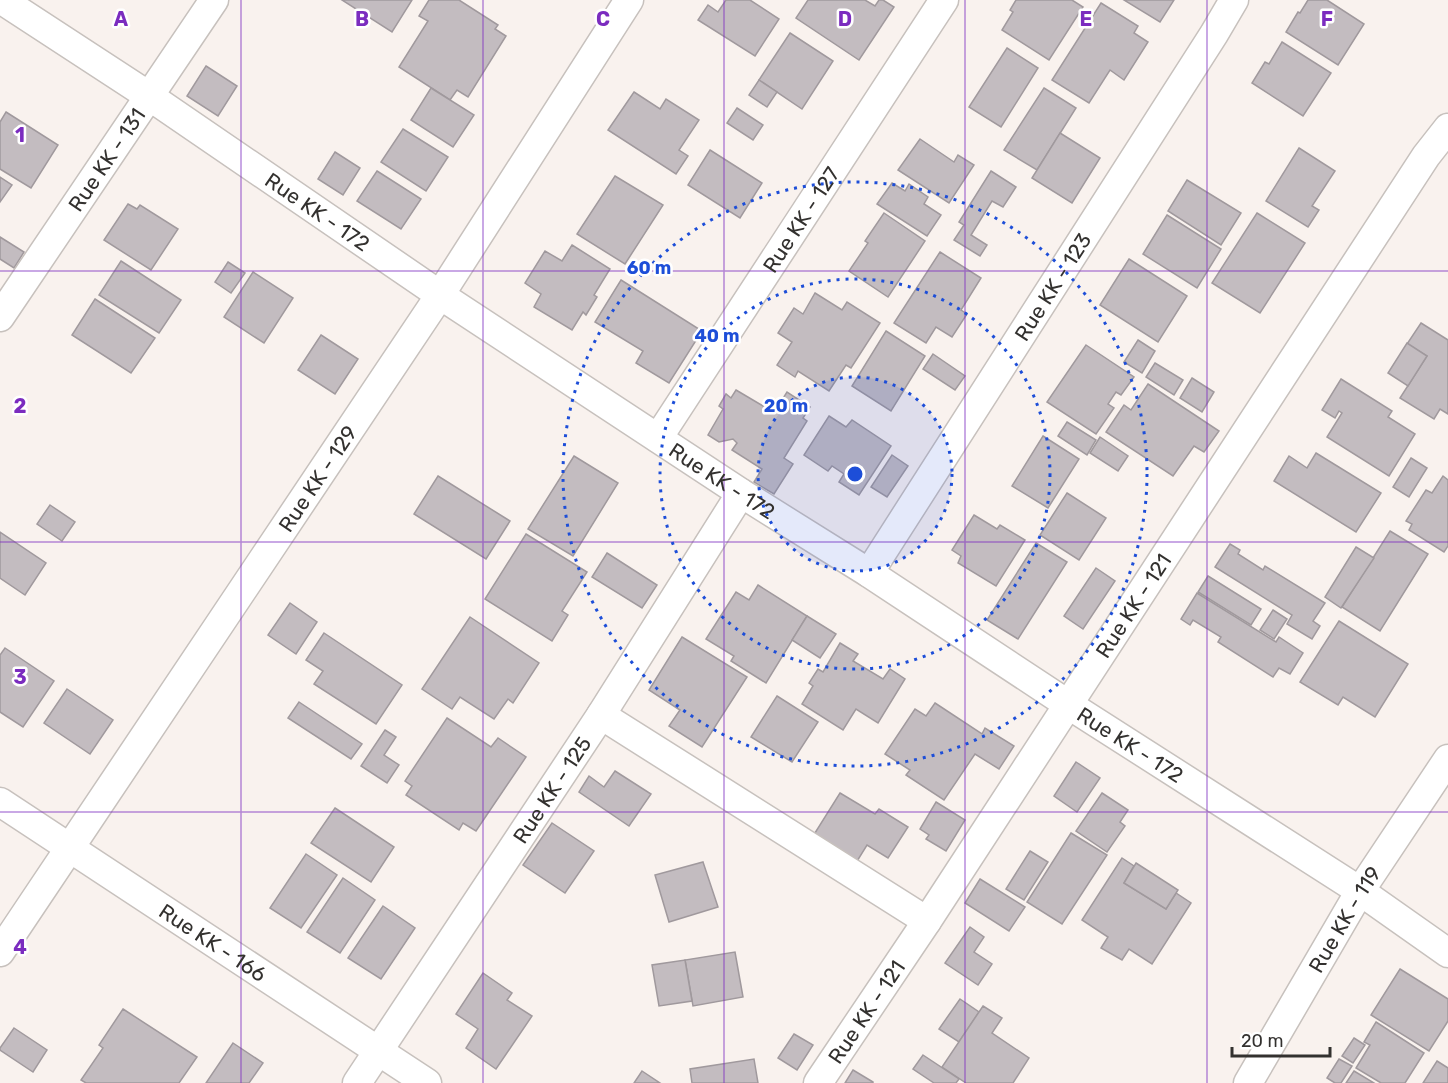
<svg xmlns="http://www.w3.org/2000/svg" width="1448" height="1083" viewBox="0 0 1448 1083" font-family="Rubik,sans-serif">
  <rect width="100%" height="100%" fill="#f9f2ee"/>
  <g fill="#c3bcc0" stroke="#a0999d" stroke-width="1.5">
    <polygon points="342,0 412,0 392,32"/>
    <polygon points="429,0 459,0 498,25 495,29 506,36 468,97 457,90 450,100 399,67 428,21 419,16"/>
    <polygon points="726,0 750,0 779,19 755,56 698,20 708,5 718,12"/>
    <polygon points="808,0 865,0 875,6 879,0 883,0 894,7 859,60 796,18"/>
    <polygon points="1016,0 1072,0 1083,7 1049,60 1002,30 1013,12 1010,10"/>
    <polygon points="1124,0 1174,0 1160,22"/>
    <polygon points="1308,0 1327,0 1364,24 1338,65 1286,32 1298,12 1300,13"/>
    <polygon points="1101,3 1138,26 1134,33 1148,42 1124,80 1110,70 1089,103 1052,80"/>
    <polygon points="790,33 833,61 802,109 759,80"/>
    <polygon points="1282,42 1331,73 1303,116 1252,83 1265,62 1269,64"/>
    <polygon points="1007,48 1038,68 1001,127 969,107"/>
    <polygon points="206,66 237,86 218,116 187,96"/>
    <polygon points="759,80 777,92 767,107 749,95"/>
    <polygon points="431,88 474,115 453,147 411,120"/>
    <polygon points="1044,88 1076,108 1037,170 1004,150"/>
    <polygon points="634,92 660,109 666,99 699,120 679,150 688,156 676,174 608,130"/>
    <polygon points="737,108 763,125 753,140 727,123"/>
    <polygon points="6,112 58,145 31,188 0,169 0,122"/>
    <polygon points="403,129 448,157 426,191 381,162"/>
    <polygon points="1060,133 1100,158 1072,203 1032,178"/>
    <polygon points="920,139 954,162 958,155 974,165 949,203 898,170"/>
    <polygon points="1299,148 1335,171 1312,206 1319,210 1308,227 1266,201"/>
    <polygon points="710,150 762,183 740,218 688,185"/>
    <polygon points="335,152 360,168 343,195 318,179"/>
    <polygon points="377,171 421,199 401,229 357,201"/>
    <polygon points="991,171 1016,187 1003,207 992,201 971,235 987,245 980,256 954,240 964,225 959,222"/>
    <polygon points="615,176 663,205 625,264 577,234"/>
    <polygon points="0,177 12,185 0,202"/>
    <polygon points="1187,180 1241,213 1221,245 1168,211"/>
    <polygon points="892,183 905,191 909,184 928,197 924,204 941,215 927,236 877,204"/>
    <polygon points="128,204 137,209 140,205 178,229 151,270 104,240"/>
    <polygon points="884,213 925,241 888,297 849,271 868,243 865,241"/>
    <polygon points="1257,213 1305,243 1260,313 1212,283"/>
    <polygon points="1167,215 1221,249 1197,288 1143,254"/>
    <polygon points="0,237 24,252 14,268 0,259"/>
    <polygon points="572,245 610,269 594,295 597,297 586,315 583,312 572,330 534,307 541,294 525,283 545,251 562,261"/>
    <polygon points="940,252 981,278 961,310 967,314 952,337 936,327 926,343 894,323"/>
    <polygon points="1129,259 1187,296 1158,342 1100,305"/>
    <polygon points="121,261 181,300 159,333 99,295"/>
    <polygon points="228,262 245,273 231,293 215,282"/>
    <polygon points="253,272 293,298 264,343 224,317"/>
    <polygon points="621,280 702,331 669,383 636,363 643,351 595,322"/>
    <polygon points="815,293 842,310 847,302 880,323 851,368 846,365 829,391 798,371 795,377 777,365 792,342 778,333 794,308 803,314"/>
    <polygon points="95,299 155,338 131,373 72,335"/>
    <polygon points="1421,323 1448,340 1448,414 1440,409 1434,419 1400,398 1427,356 1407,344"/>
    <polygon points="886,331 925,356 891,411 852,386"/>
    <polygon points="321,335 358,359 335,394 298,370"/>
    <polygon points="1138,340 1155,351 1142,373 1124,362"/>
    <polygon points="1407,343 1427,356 1408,386 1388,373"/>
    <polygon points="1086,345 1134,377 1121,395 1116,392 1108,404 1114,408 1096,434 1047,402"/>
    <polygon points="933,354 965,376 955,390 923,369"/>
    <polygon points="1155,363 1183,380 1174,395 1146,377"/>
    <polygon points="1192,378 1214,392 1202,412 1180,398"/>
    <polygon points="1341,379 1392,411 1388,417 1415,434 1389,476 1327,437 1342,413 1339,411 1335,418 1322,410"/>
    <polygon points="1148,384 1219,431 1204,452 1194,446 1173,476 1106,432 1124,405 1131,410"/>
    <polygon points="736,390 763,406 765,404 775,411 787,392 810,407 803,418 807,421 784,458 793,464 774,494 754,482 762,469 732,450 737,443 733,439 719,442 708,435 723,409 719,406 726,394 731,398"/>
    <polygon points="829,416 846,427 852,420 891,446 859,495 839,482 844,474 832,466 828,471 804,455"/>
    <polygon points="1067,422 1096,440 1087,455 1058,436"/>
    <polygon points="1043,436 1079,459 1048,508 1012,486"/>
    <polygon points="1100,437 1128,456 1118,471 1090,453"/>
    <polygon points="1316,453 1381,493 1356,532 1274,481 1289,456 1307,468"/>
    <polygon points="892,455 908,466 887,497 871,487"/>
    <polygon points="574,456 618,483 573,556 528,529"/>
    <polygon points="1411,458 1427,468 1409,497 1393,487"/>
    <polygon points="438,476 510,521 486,559 414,514"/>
    <polygon points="1443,476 1448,480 1448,546 1444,552 1409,530 1412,524 1406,521 1426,490 1432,493"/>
    <polygon points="1067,493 1106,518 1079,560 1040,535"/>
    <polygon points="50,505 75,522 62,541 37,524"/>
    <polygon points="974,515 997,529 1000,525 1025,540 996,586 958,563 961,556 952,550"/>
    <polygon points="1390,531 1428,554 1380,631 1342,607"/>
    <polygon points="0,532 46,563 25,595 0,578"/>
    <polygon points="526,534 587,572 562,611 568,615 552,641 485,599"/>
    <polygon points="1036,543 1067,562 1018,639 987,620"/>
    <polygon points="1230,544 1240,550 1238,554 1263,570 1265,566 1325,603 1313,621 1320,626 1312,639 1287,624 1292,615 1215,567"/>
    <polygon points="1356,547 1374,558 1341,608 1325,597"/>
    <polygon points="607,553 657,585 642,608 592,577"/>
    <polygon points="1096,568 1115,581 1083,629 1064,616"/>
    <polygon points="1208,576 1261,609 1251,625 1198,592"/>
    <polygon points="758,585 807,616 766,683 731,661 734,656 706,639 736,592 749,600"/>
    <polygon points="1197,593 1276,642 1279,637 1303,653 1290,674 1279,668 1273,677 1218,642 1221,637 1193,620 1190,625 1181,619"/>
    <polygon points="290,603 317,622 296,654 268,635"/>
    <polygon points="1273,610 1287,619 1274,639 1260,630"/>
    <polygon points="807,616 836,634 820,658 792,640"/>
    <polygon points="470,617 539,663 513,703 508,699 494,719 460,697 452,709 422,689"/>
    <polygon points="1339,621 1408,664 1375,717 1343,697 1338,705 1300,682"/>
    <polygon points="324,633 402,685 376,724 314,684 323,671 306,660"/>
    <polygon points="682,637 747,677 702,747 669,726 680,710 649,690"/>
    <polygon points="840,643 858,654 853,661 883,679 890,669 905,679 878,723 856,709 843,730 802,704 813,686 809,683 818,669 823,672"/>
    <polygon points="5,648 54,681 23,727 0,712 0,655"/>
    <polygon points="67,689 113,720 90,754 44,723"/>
    <polygon points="777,696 818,722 792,762 751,737"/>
    <polygon points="299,702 362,744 351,759 288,718"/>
    <polygon points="935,703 982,734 985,728 1014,746 999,769 975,754 944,800 906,775 910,770 885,754 915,709 926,716"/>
    <polygon points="447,718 491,747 498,738 526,757 476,831 463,823 459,830 406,795 412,786 405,781"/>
    <polygon points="385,730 396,737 384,755 399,765 387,783 361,766"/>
    <polygon points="1076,762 1100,778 1077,812 1054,796"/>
    <polygon points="615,771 651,794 629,826 579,792 589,776 604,787"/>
    <polygon points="840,793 875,814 879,809 908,827 888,858 867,845 851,871 808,844"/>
    <polygon points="1102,793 1128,810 1120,822 1125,826 1107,852 1076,831"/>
    <polygon points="936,802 965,820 946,851 926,839 929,835 920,829"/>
    <polygon points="335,808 394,847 371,882 311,843"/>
    <polygon points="552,823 594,851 565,893 523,865"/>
    <polygon points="1071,833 1107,855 1062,924 1027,902"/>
    <polygon points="1030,851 1048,862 1024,900 1006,889"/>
    <polygon points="306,854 337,875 301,928 270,908"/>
    <polygon points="1122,858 1134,866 1124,883 1166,909 1176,893 1191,903 1152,964 1129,949 1122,960 1101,948 1108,937 1082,920"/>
    <polygon points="703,862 718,907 669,922 655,875"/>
    <polygon points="1136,863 1178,890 1166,909 1124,883"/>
    <polygon points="343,878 375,900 340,953 307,932"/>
    <polygon points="980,879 1025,907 1009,931 965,903"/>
    <polygon points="383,906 415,928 381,979 348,958"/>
    <polygon points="970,927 984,937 974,952 992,964 978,985 945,963"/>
    <polygon points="735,952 743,997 693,1006 685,960"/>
    <polygon points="685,960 692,1001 659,1006 652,965"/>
    <polygon points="1400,969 1448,999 1448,1021 1429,1051 1371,1015"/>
    <polygon points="483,973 512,993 507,1000 532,1016 496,1069 466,1048 478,1029 456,1014"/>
    <polygon points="960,999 979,1012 959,1042 939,1029"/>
    <polygon points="983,1006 1002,1018 992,1033 1029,1058 1013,1083 966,1083 942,1067"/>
    <polygon points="123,1009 197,1057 179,1083 86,1083 81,1080 103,1048 99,1045"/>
    <polygon points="1376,1022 1424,1053 1405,1083 1381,1083 1356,1068 1370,1045 1364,1042"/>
    <polygon points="14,1028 47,1050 33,1072 0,1050 0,1048"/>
    <polygon points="794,1034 813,1045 797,1070 778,1058"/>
    <polygon points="1354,1038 1365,1045 1353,1063 1342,1056"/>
    <polygon points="233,1043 263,1063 249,1083 206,1083"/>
    <polygon points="923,1055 959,1079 956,1083 934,1083 913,1069"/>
    <polygon points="754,1059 758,1083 692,1083 690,1069"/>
    <polygon points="1339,1059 1352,1066 1341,1083 1335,1083 1327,1078"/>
    <polygon points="1437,1061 1448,1068 1448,1083 1423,1083"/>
    <polygon points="853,1070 873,1082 873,1083 845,1083"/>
    <polygon points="642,1071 660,1083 634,1083"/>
    <polygon points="1354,1071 1374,1083 1346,1083"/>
  </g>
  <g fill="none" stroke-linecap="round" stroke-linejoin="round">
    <g stroke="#c7c1bd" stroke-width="31">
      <g id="street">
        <path id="s1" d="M 2,0 L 149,96 L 440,295 L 741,493 L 869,573 L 1069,705 L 1360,891 L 1448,953"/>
        <path id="s2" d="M 0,317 L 214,0"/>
        <path id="s3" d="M 658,438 L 944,0"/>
        <path id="s4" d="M 869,573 L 1214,34 L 1234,0"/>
        <polyline points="601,715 927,921"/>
        <path id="s5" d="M 0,802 L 427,1083"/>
        <path id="s6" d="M 0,952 L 440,295 L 629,0"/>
        <path id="s7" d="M 357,1083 L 601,715 L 741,493"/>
        <path id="s8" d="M 818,1083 L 927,921 L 1426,156 L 1448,128"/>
        <path id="s9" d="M 1248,1083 L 1360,891 L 1448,759"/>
      </g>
    </g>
    <use href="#street" stroke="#fff" stroke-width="28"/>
  </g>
  <path fill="none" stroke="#7b2cbf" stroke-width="1.5" stroke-opacity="0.55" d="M 241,0 L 241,1083M 483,0 L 483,1083M 724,0 L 724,1083M 965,0 L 965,1083M 1207,0 L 1207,1083M 0,271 L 1448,271M 0,542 L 1448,542M 0,812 L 1448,812"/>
  <circle cx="855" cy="474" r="97" fill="#1d4ed8" fill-opacity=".12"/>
  <g fill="none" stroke="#1d4ed8" stroke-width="3" stroke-dasharray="3 6">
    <circle cx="855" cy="474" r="97"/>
    <circle cx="855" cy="474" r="195"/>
    <circle cx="855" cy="474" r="292"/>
  </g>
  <g text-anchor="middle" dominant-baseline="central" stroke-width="5" stroke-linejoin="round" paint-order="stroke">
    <g font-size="21" fill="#33312f" stroke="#fff">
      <text stroke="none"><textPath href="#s2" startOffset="190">Rue KK - 131</textPath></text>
      <text stroke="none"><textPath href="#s1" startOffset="380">Rue KK - 172</textPath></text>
      <text stroke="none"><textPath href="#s3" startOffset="261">Rue KK - 127</textPath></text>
      <text stroke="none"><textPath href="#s4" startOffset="340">Rue KK - 123</textPath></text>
      <text stroke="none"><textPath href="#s6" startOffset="570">Rue KK - 129</textPath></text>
      <text stroke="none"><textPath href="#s1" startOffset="866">Rue KK - 172</textPath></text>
      <text stroke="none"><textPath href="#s8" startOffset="572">Rue KK - 121</textPath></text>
      <text stroke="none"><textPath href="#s1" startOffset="1352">Rue KK - 172</textPath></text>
      <text stroke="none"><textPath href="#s7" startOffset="352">Rue KK - 125</textPath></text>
      <text stroke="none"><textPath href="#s9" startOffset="190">Rue KK - 119</textPath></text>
      <text stroke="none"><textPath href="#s5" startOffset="255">Rue KK - 166</textPath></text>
      <text stroke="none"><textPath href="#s8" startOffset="86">Rue KK - 121</textPath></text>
    </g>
  </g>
  <g font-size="20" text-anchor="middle" font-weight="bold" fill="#7b2cbf" stroke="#fff" stroke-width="5" stroke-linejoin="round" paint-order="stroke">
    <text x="121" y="26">A</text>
    <text x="362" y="26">B</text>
    <text x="603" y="26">C</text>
    <text x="845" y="26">D</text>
    <text x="1086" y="26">E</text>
    <text x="1327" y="26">F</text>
    <text x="20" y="142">1</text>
    <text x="20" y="413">2</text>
    <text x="20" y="684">3</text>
    <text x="20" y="954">4</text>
  </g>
  <circle cx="855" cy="474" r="9" fill="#1d4ed8" stroke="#fff" stroke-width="3"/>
  <g font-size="18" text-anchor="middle" font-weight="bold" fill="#1d4ed8" stroke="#fff" stroke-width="5" stroke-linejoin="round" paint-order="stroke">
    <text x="649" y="274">60 m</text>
    <text x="717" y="342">40 m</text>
    <text x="786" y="412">20 m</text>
  </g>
  <path d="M1232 1047v9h98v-9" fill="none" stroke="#33312f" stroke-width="3"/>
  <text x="1241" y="1047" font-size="18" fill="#33312f" stroke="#ffffff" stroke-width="4.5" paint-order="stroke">20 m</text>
</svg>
